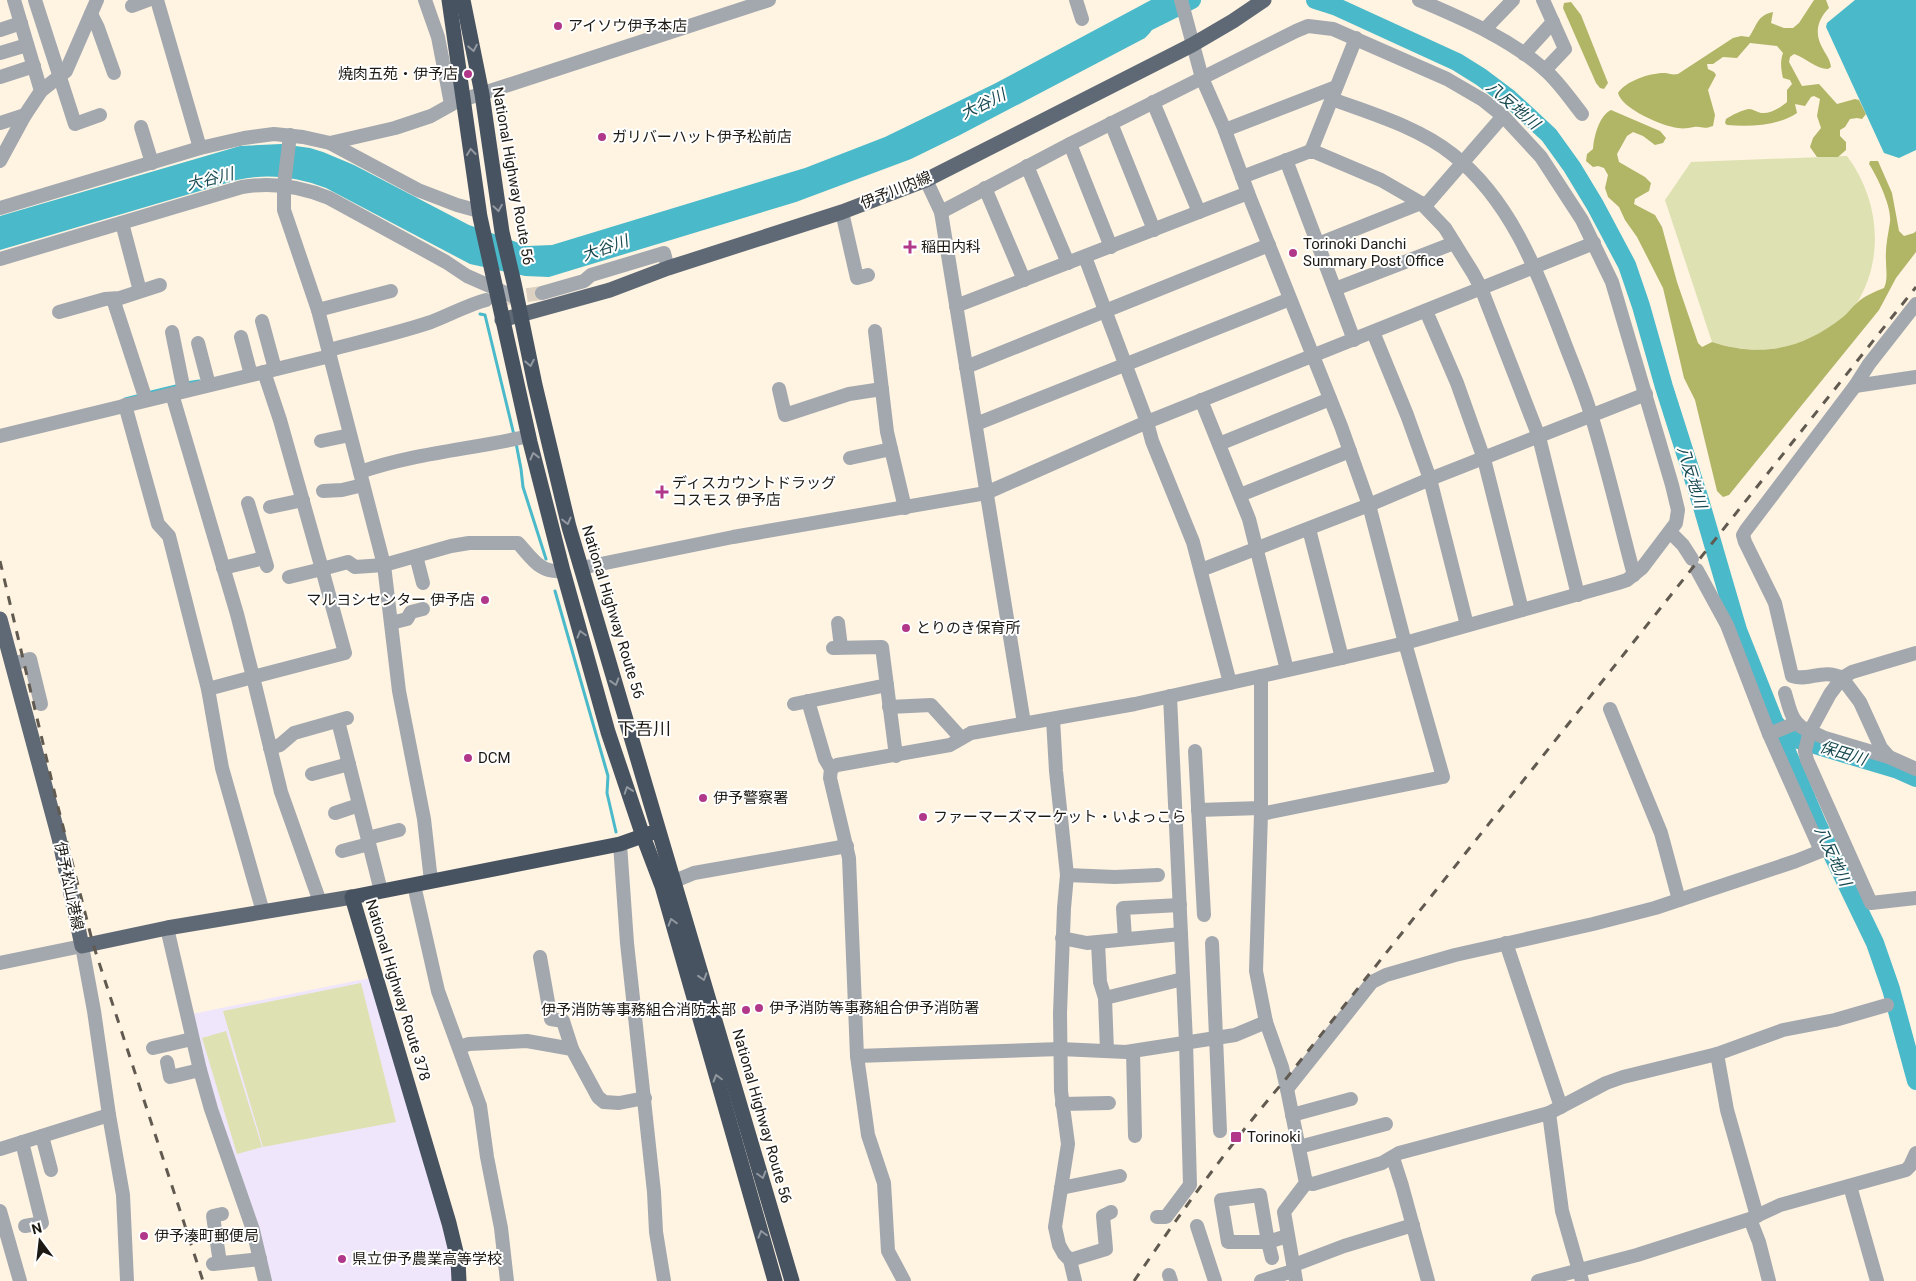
<svg xmlns="http://www.w3.org/2000/svg" width="1916" height="1281" viewBox="0 0 1916 1281" font-family="Roboto,'Noto Sans JP',sans-serif">
  <rect width="100%" height="100%" fill="#fff3e1"/>
  <polygon fill="#f0e6fb" points="370,978 444,1225 449,1250 452,1281 270,1281 221,1123 192,1014"/>
  <g fill="#dee1b1">
    <path d="M 1847,156 C 1879,199 1885,257 1857,303 C 1851,312 1841,320 1832,326 C 1795,351 1754,356 1712,342 L 1665,200 L 1691,162 Z"/>
    <polygon points="361,983 396,1122 263,1147 223,1011"/>
    <polygon points="226,1031 262,1147 237,1154 202,1038"/>
  </g>
  <g fill="#b1b566">
    <path d="M 1814,0 L 1826,0 L 1829,8 C 1817,20 1814,34 1823,49 C 1826,55 1830,59 1831,67 L 1828,69 C 1816,69 1806,58 1794,54 L 1790,57 L 1789,62 L 1802,86 L 1819,84 L 1837,104 L 1855,99 L 1859,100 L 1866,114 L 1862,119 L 1857,118 L 1850,119 L 1845,127 L 1840,130 L 1840,136 L 1846,142 L 1846,150 L 1838,157 L 1817,157 L 1810,147 L 1813,138 L 1821,128 L 1817,116 L 1820,99 L 1814,96 L 1811,97 L 1805,106 L 1795,104 L 1797,113 C 1778,126 1749,127 1727,125 L 1725,123 L 1726,119 C 1732,115 1742,110 1749,109 C 1753,109 1757,112 1761,113 C 1770,114 1780,108 1787,102 L 1787,90 L 1792,84 L 1790,80 L 1783,78 C 1781,70 1780,61 1783,53 L 1777,46 L 1750,43 L 1737,58 L 1723,57 L 1713,64 L 1707,64 L 1708,69 L 1714,72 L 1716,75 L 1708,90 L 1715,115 L 1713,126 C 1702,130 1703,126 1694,127 C 1688,128 1684,129 1678,128 C 1662,126 1622,109 1618,93 C 1625,81 1652,72 1666,73 C 1670,74 1673,75 1678,74 L 1733,38 L 1741,36 L 1749,37 C 1757,26 1757,15 1773,12 L 1771,23 L 1784,28 L 1793,28 L 1799,23 Z"/>
    <polygon points="1571,2 1581,15 1608,83 1604,89 1600,88 1596,83 1563,8 1564,3"/>
    <path d="M 1611,110 L 1660,131 L 1666,138 L 1663,143 L 1655,145 L 1643,136 L 1633,132 L 1627,136 L 1617,154 L 1619,162 L 1645,177 L 1651,183 L 1649,191 L 1635,199 L 1634,204 L 1655,215 L 1662,227 L 1677,282 L 1698,343 L 1702,347 L 1712,342 C 1761,358 1803,349 1843,317 C 1848,313 1852,307 1857,303 C 1864,296 1874,292 1884,288 C 1888,279 1886,271 1886,261 C 1885,248 1888,235 1890,222 C 1892,207 1877,176 1869,164 L 1870,161 L 1878,161 L 1892,193 L 1899,231 L 1904,236 L 1914,233 L 1916,231 L 1916,252 L 1896,278 L 1879,310 L 1729,495 L 1723,497 L 1717,491 L 1695,400 L 1684,378 L 1663,288 L 1637,237 L 1625,220 L 1619,207 L 1608,197 L 1605,188 L 1608,175 L 1604,168 L 1598,166 L 1593,167 L 1586,161 L 1587,154 L 1593,149 C 1594,136 1599,116 1611,110 Z"/>
  </g>
  <g fill="#4ab9ca">
    <path d="M 1151,0 L 1185,0 C 1177,4 1165,5 1158,12 C 1154,16 1154,22 1153,27 C 1152,31 1148,35 1145,38 L 960,135 L 911,159 L 796,202 L 549,277 L 525,276 L 470,264 L 326,188 C 297,177 268,173 237,180 L 0,250 L 0,216 L 240,146 L 281,144 L 310,148 L 323,152 L 354,165 L 469,225 L 527,246 L 552,245 L 805,168 L 885,137 L 994,84 Z"/>
    <polygon points="1855,0 1916,0 1916,150 1899,158 1884,153 1826,27 1827,23"/>
  </g>
  <g fill="none" stroke-linecap="round" stroke-linejoin="round">
    <g stroke="#4ab9ca" stroke-width="3">
      <polyline points="480,314 485,315 514,435"/>
      <polyline points="186,383 199,381"/>
      <polyline points="147,393 180,385"/>
      <polyline points="125,399 141,395"/>
      <polyline points="516,443 521,469 523,487 546,559"/>
      <polyline points="555,591 608,776 607,793 616,832"/>
    </g>
    <g stroke="#4ab9ca" stroke-width="18">
      <polyline points="1315,0 1337,7 1457,62 1481,77 1509,98 1549,135 1572,167 1595,205 1627,265 1641,306 1664,387 1700,500 1738,630 1775,723 1818,825 1875,943 1891,989 1916,1081"/>
      <polyline points="1134,29 1192,0"/>
      <polyline points="1777,725 1788,737 1898,770 1916,778"/>
    </g>
    <polyline stroke="#ddd2c2" stroke-width="14" stroke-dasharray="14 7" stroke-linecap="butt" points="506,298 542,293"/>
    <g stroke="#a3a8af" stroke-width="14">
      <polyline points="14,0 41,91"/>
      <polyline points="35,0 75,124 100,115"/>
      <polyline points="157,0 200,148"/>
      <polyline points="425,0 438,37 451,104"/>
      <polyline points="1076,0 1082,19"/>
      <polyline points="1181,0 1202,78 1224,128 1248,193 1341,426 1369,505 1405,643 1443,777 1261,814"/>
      <path d="M 1419,0 C 1463,19 1507,37 1544,69 C 1559,82 1570,99 1582,114"/>
      <polyline points="1543,0 1565,49 1545,70"/>
      <polyline points="132,6 148,0"/>
      <polyline points="91,14 98,28 114,73"/>
      <polyline points="1485,29 1513,0"/>
      <polyline points="0,30 21,23"/>
      <polyline points="0,53 27,45"/>
      <polyline points="1524,54 1553,22"/>
      <polyline points="0,77 34,66"/>
      <path d="M 1332,99 C 1372,114 1418,127 1452,154 C 1509,198 1537,270 1562,336 C 1572,363 1584,390 1592,418 C 1608,470 1620,523 1634,575"/>
      <polyline points="1153,102 1199,212"/>
      <polyline points="0,123 25,115"/>
      <polyline points="1111,123 1154,230"/>
      <polyline points="141,127 152,163"/>
      <polyline points="1225,130 1336,87"/>
      <polyline points="290,135 284,185 284,210 318,310 384,565 399,691 424,819 431,881"/>
      <polyline points="330,143 395,128 431,116 456,102 769,0"/>
      <polyline points="1070,144 1111,247"/>
      <polyline points="1311,151 1356,38"/>
      <polyline points="1286,160 1354,340"/>
      <polyline points="0,161 25,115 41,91 66,71 97,0"/>
      <polyline points="1027,166 1068,263"/>
      <polyline points="1242,177 1308,152 1315,152 1381,180 1421,203 1445,228 1473,273 1481,288 1539,437 1578,595"/>
      <polyline points="926,180 941,212 1024,723"/>
      <polyline points="985,188 1024,280"/>
      <polyline points="1425,206 1503,116"/>
      <polyline points="0,208 200,148 244,138 274,134 303,137 330,143 418,190 457,205 479,211"/>
      <polyline points="842,212 857,278 868,275"/>
      <polyline points="122,223 140,291"/>
      <polyline points="1318,244 1421,203"/>
      <polyline points="1085,257 1147,422 1152,441 1193,542 1230,683"/>
      <path d="M 0,259 L 242,187 C 272,182 300,186 329,198 L 446,262 L 467,276 L 517,298"/>
      <polyline points="1335,289 1454,243"/>
      <polyline points="542,293 584,281 591,275 664,253 668,268"/>
      <polyline points="113,299 146,400"/>
      <polyline points="956,306 1248,193"/>
      <polyline points="318,310 391,291"/>
      <polyline points="1426,311 1457,383 1484,459 1522,610"/>
      <polyline points="59,312 105,299 120,298 160,285"/>
      <polyline points="262,321 275,369"/>
      <polyline points="875,331 887,432 905,508"/>
      <polyline points="172,332 184,391"/>
      <polyline points="1373,332 1407,415 1430,479 1467,625"/>
      <polyline points="241,337 251,375"/>
      <polyline points="198,343 209,385"/>
      <path d="M 329,350 C 363,341 398,333 431,322 C 450,315 467,305 486,300"/>
      <polyline points="966,367 1269,245"/>
      <polyline points="264,372 280,420 322,569 289,577"/>
      <polyline points="1855,386 1916,377"/>
      <polyline points="779,389 785,415 849,394 882,389"/>
      <polyline points="172,394 237,614 253,677 208,689"/>
      <polyline points="1201,400 1249,519 1287,670"/>
      <polyline points="125,405 158,524 169,536 208,689 222,768 263,912"/>
      <polyline points="976,424 1290,299"/>
      <polyline points="0,436 330,356"/>
      <polyline points="321,441 350,435"/>
      <polyline points="1219,444 1330,399"/>
      <polyline points="850,458 891,449"/>
      <path d="M 360,472 C 414,453 473,449 529,436"/>
      <polyline points="323,491 342,490 363,485"/>
      <polyline points="1240,495 1350,451"/>
      <polyline points="248,503 267,566"/>
      <polyline points="270,507 303,500"/>
      <polyline points="1309,529 1342,658"/>
      <polyline points="1670,532 1683,545 1692,559"/>
      <polyline points="416,556 423,583"/>
      <polyline points="223,568 264,558"/>
      <polyline points="581,568 733,537 986,493 1147,422 1594,243"/>
      <polyline points="1201,570 1369,505 1430,479 1646,394"/>
      <polyline points="391,623 407,619 411,612 423,609"/>
      <polyline points="838,623 841,647"/>
      <polyline points="833,648 882,647 896,756"/>
      <polyline points="1916,653 1852,672 1842,678 1860,702 1881,748 1889,757 1916,769"/>
      <polyline points="13,664 30,659 41,704"/>
      <polyline points="1261,676 1261,814 1256,971 1266,1022 1282,1067 1287,1089 1306,1183 1284,1212 1296,1281"/>
      <path d="M 1785,693 C 1790,710 1792,726 1810,731 L 1805,751 L 1807,760 L 1871,903 L 1916,898"/>
      <polyline points="808,701 825,759 831,769"/>
      <polyline points="794,704 887,685"/>
      <polyline points="889,707 931,705 961,738"/>
      <polyline points="1610,709 1661,833 1679,900"/>
      <polyline points="1053,719 1056,771 1067,875 1064,908 1060,1013 1061,1091 1068,1144 1055,1227 1059,1245 1064,1254 1070,1260 1075,1281"/>
      <polyline points="338,721 381,891"/>
      <polyline points="1769,734 1796,723"/>
      <polyline points="270,748 280,745 294,733 347,718"/>
      <polyline points="1195,751 1204,915"/>
      <path d="M 1889,757 L 1825,738 L 1810,731 L 1830,694 L 1842,678 C 1823,668 1808,682 1792,676 L 1775,603 L 1745,542 L 1743,535 L 1746,530 L 1855,386 L 1869,364 L 1916,304"/>
      <polyline points="312,774 349,764"/>
      <polyline points="1198,810 1261,808"/>
      <polyline points="335,813 359,805"/>
      <polyline points="368,838 399,830"/>
      <polyline points="620,844 627,943 654,1192 656,1232 664,1281"/>
      <polyline points="342,851 369,844"/>
      <polyline points="1067,875 1115,877 1158,875"/>
      <polyline points="414,885 438,991 480,1106 487,1157 501,1228 507,1281"/>
      <polyline points="665,885 694,873 847,846"/>
      <path d="M 320,902 L 281,792 L 253,677 L 345,653 L 322,569 L 348,562 L 355,567 L 384,565 L 451,546 L 469,543 L 518,543 C 532,558 540,574 563,571"/>
      <polyline points="167,928 200,1070 211,1109 253,1230 265,1281"/>
      <polyline points="1062,938 1087,943 1181,934"/>
      <polyline points="1125,939 1123,908 1180,905"/>
      <polyline points="1098,943 1100,982 1105,998 1107,1051"/>
      <polyline points="1212,943 1220,1131"/>
      <polyline points="1506,943 1561,1107"/>
      <polyline points="540,957 551,1019 563,1021 572,1049"/>
      <polyline points="0,963 82,946 94,1011 109,1115 123,1195 127,1281"/>
      <polyline points="1105,998 1183,979"/>
      <polyline points="459,1047 469,1044 527,1041 572,1049 598,1097 604,1102 619,1103 645,1098"/>
      <polyline points="153,1048 192,1039"/>
      <polyline points="1133,1051 1135,1136"/>
      <polyline points="1717,1054 1727,1110 1757,1216"/>
      <polyline points="857,1056 1060,1049 1126,1052 1235,1035 1266,1022"/>
      <polyline points="167,1062 170,1077 200,1070"/>
      <polyline points="1287,1089 1372,982 1386,975 1455,955 1593,924 1655,908 1796,861 1821,851 1769,734 1727,625 1697,570"/>
      <polyline points="1062,1104 1109,1103"/>
      <polyline points="1549,1113 1562,1211 1582,1281"/>
      <polyline points="1292,1115 1351,1099"/>
      <polyline points="42,1136 51,1170"/>
      <polyline points="22,1142 42,1223 25,1226"/>
      <polyline points="1299,1147 1386,1124"/>
      <polyline points="0,1149 109,1115"/>
      <polyline points="1393,1158 1402,1186 1428,1281"/>
      <polyline points="1306,1183 1313,1184 1382,1163 1399,1153 1549,1113 1606,1083 1623,1077 1717,1054 1783,1030 1835,1020 1887,1005"/>
      <polyline points="1850,1186 1877,1281"/>
      <polyline points="1061,1188 1120,1176"/>
      <polyline points="0,1211 20,1281"/>
      <polyline points="1157,1217 1166,1217 1190,1185 1186,1042 1170,696"/>
      <polyline points="1750,1219 1759,1242 1769,1281"/>
      <polyline points="1197,1226 1215,1281"/>
      <polyline points="1272,1258 1268,1242 1260,1195 1221,1200 1228,1242 1268,1242 1287,1236"/>
      <polyline points="1070,1260 1106,1249 1103,1216 1111,1212"/>
      <polyline points="220,1263 213,1216 222,1214"/>
      <polyline points="213,1264 260,1259"/>
      <polyline points="1294,1265 1344,1246 1413,1225"/>
      <polyline points="1169,1275 1171,1281"/>
      <polyline points="904,1281 888,1251 884,1183 868,1135 857,1056 849,858 830,778 831,769 837,765 950,745 971,733 1135,704 1342,658 1405,643 1618,583 1627,580 1642,568 1676,523 1678,510 1672,485 1612,282 1582,220 1541,157 1503,116 1483,100 1447,79 1333,29 1308,26 1296,31 1070,144 941,212"/>
      <polyline points="1261,1281 1293,1271"/>
      <polyline points="1538,1281 1637,1255 1750,1219 1780,1205 1906,1170 1910,1166 1916,1153"/>
    </g>
    <g stroke="#5f6975" stroke-width="15">
      <polyline points="502,320 610,290 668,268 842,212 926,180 1192,45 1233,21 1264,0"/>
      <polyline points="0,619 59,838 82,946 167,928 352,897"/>
    </g>
    <g stroke="#485361" stroke-width="15">
      <polyline points="449,0 480,217 530,442 563,571 608,732 643,836 662,886 775,1281"/>
      <polyline points="463,0 482,94 502,232 514,283 535,385 569,527 792,1281"/>
      <polyline points="459,1281 458,1260 449,1223 352,897 620,844 651,833"/>
    </g>
    <g stroke="#615a51" stroke-width="3" stroke-dasharray="9 9" stroke-linecap="butt">
      <polyline points="0,561 57,803 93,944 203,1281"/>
      <path d="M 1134,1281 C 1181,1212 1230,1144 1285,1080 L 1916,287"/>
    </g>
  </g>
  <defs><path id="oneway-chevron" d="M-2-3.5L2.5 0L-2 3.5" fill="none" stroke-width="1.6" stroke-linecap="round" stroke-linejoin="round" transform="scale(1.25)"/></defs>
  <g stroke="#9198a0">
    <use href="#oneway-chevron" transform="translate(473 48) rotate(79)"/>
    <use href="#oneway-chevron" transform="translate(471 152) rotate(-97)"/>
    <use href="#oneway-chevron" transform="translate(498 208) rotate(81)"/>
    <use href="#oneway-chevron" transform="translate(530 363) rotate(79)"/>
    <use href="#oneway-chevron" transform="translate(534 456) rotate(-104)"/>
    <use href="#oneway-chevron" transform="translate(567 521) rotate(76)"/>
    <use href="#oneway-chevron" transform="translate(581 634) rotate(-106)"/>
    <use href="#oneway-chevron" transform="translate(615 682) rotate(73)"/>
    <use href="#oneway-chevron" transform="translate(628 790) rotate(-109)"/>
    <use href="#oneway-chevron" transform="translate(672 922) rotate(-106)"/>
    <use href="#oneway-chevron" transform="translate(703 977) rotate(73)"/>
    <use href="#oneway-chevron" transform="translate(717 1078) rotate(-106)"/>
    <use href="#oneway-chevron" transform="translate(762 1175) rotate(74)"/>
    <use href="#oneway-chevron" transform="translate(762 1234) rotate(-106)"/>
  </g>
  <g fill="#b1378a" stroke="#fff" stroke-width="2">
    <circle cx="558" cy="26" r="5"/>
    <circle cx="468" cy="74" r="5"/>
    <circle cx="602" cy="137" r="5"/>
    <path d="M907.5 239.5h5v5h5v5h-5v5h-5v-5h-5v-5h5z"/>
    <circle cx="1293" cy="253" r="5"/>
    <path d="M659.5 484.5h5v5h5v5h-5v5h-5v-5h-5v-5h5z"/>
    <circle cx="485" cy="600" r="5"/>
    <circle cx="906" cy="628" r="5"/>
    <circle cx="468" cy="758" r="5"/>
    <circle cx="703" cy="798" r="5"/>
    <circle cx="923" cy="817" r="5"/>
    <circle cx="759" cy="1008" r="5"/>
    <circle cx="746" cy="1010" r="5"/>
    <rect x="1230" y="1131" width="12" height="12" rx="2.5"/>
    <circle cx="144" cy="1236" r="5"/>
    <circle cx="342" cy="1259" r="5"/>
  </g>
  <g text-anchor="middle" dominant-baseline="central" stroke-width="4" stroke-linejoin="round" paint-order="stroke">
    <g font-size="15" fill="#1d1913" stroke="#fff" text-anchor="start">
      <text x="568" y="26">アイソウ伊予本店</text>
      <text x="458" y="74" text-anchor="end">焼肉五苑・伊予店</text>
      <text x="612" y="137">ガリバーハット伊予松前店</text>
      <text x="1303" y="244">Torinoki Danchi<tspan x="1303" dy="17">Summary Post Office</tspan></text>
      <text x="921" y="247">稲田内科</text>
      <text x="672" y="483">ディスカウントドラッグ<tspan x="672" dy="17">コスモス 伊予店</tspan></text>
      <text x="475" y="600" text-anchor="end">マルヨシセンター 伊予店</text>
      <text x="916" y="628">とりのき保育所</text>
      <text x="478" y="758">DCM</text>
      <text x="713" y="798">伊予警察署</text>
      <text x="933" y="817">ファーマーズマーケット・いよっこら</text>
      <text x="769" y="1008">伊予消防等事務組合伊予消防署</text>
      <text x="736" y="1010" text-anchor="end">伊予消防等事務組合消防本部</text>
      <text x="1247" y="1137">Torinoki</text>
      <text x="154" y="1236">伊予湊町郵便局</text>
      <text x="352" y="1259">県立伊予農業高等学校</text>
    </g>
    <g font-size="15" fill="#1d1913" stroke="#fff">
      <text transform="translate(513 176) rotate(80)">National Highway Route 56</text>
      <text transform="translate(896 190) rotate(-22)">伊予川内線</text>
      <text transform="translate(613 612) rotate(73)">National Highway Route 56</text>
      <text transform="translate(69 886) rotate(78)">伊予松山港線</text>
      <text transform="translate(398 990) rotate(73)">National Highway Route 378</text>
      <text transform="translate(762 1116) rotate(74)">National Highway Route 56</text>
    </g>
    <g font-size="16" font-style="italic" fill="#194a51" stroke="#fff">
      <text transform="translate(983 104) rotate(-26)">大谷川</text>
      <text transform="translate(1513 105) rotate(41)">八反地川</text>
      <text transform="translate(210 179) rotate(-14)">大谷川</text>
      <text transform="translate(605 248) rotate(-19)">大谷川</text>
      <text transform="translate(1692 477) rotate(73)">八反地川</text>
      <text transform="translate(1843 753) rotate(17)">保田川</text>
      <text transform="translate(1833 856) rotate(65)">八反地川</text>
    </g>
    <g font-size="18" fill="#1d1913" stroke="#fff">
      <text x="644" y="728">下吾川</text>
    </g>
  </g>
  <g transform="translate(40 1241) rotate(345)" stroke="#ffffff" stroke-width="4" paint-order="stroke">
  <path d="M0-4L9 19L0 12L-9 19Z" fill="#1d1913"/>
  <text y="-8" font-size="14" font-weight="bold" text-anchor="middle" fill="#1d1913">N</text>
  </g>
</svg>
